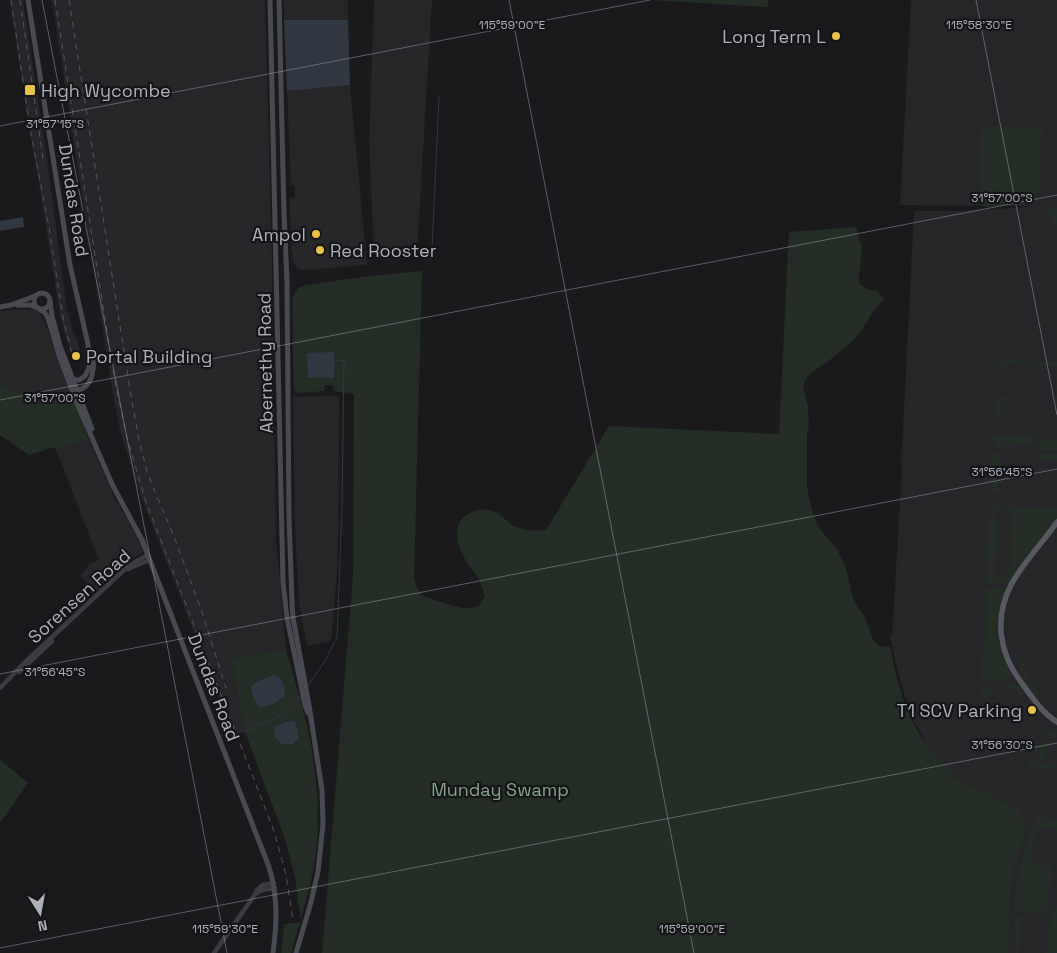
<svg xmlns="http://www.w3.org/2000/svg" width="1057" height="953" viewBox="0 0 1057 953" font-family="'Space Grotesk',sans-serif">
  <rect width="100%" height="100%" fill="#1a1a1c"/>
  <g fill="#262629">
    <polygon points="10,0 23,0 46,153 67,310 73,332 76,337 80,351 71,353 61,320 42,202 27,114"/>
    <polygon points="52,0 265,0 272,262 276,539 286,649 231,659 245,732 234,735 140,494 120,431 111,383"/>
    <rect x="284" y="0" width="64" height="20"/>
    <polygon points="374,0 432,0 417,254 374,252 369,144"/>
    <polygon points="911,0 1057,0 1057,953 713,953 925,741 911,715 899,676 890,637 892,636 902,469 901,469 901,450 902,450 914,211 961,211 1002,209 1033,206 900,205"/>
    <polygon points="350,85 367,265 305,270 300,269 296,267 293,262 290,217 290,198 295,198 295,186 291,185 287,91"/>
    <polygon points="25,309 36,310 43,318 71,391 39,403 0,384 0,311"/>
    <polygon points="339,396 338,561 331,641 307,646 299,602 295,527 293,397"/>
    <polygon points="89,440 114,497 134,530 142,548 142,553 123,565 95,593 80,576 91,563 99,560 56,450"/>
  </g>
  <g fill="#242c26">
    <polygon points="647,0 768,0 768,7"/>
    <path d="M 981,126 L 1042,128 L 1039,193 C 1035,200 1031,202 1023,204 L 986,207 L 980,204 L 979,200 Z"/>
    <path d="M 1051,207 L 1057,207 L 1057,225 C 1050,221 1044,214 1051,207 Z"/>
    <path d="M 856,227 L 862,248 L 859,277 L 860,284 L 867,289 L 877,291 L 885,300 C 872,306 868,324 859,334 C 845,350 827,362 810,374 L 806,378 L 803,386 L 808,407 L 809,425 L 807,434 L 807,488 L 813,514 L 820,529 L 838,551 L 847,571 L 852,595 L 856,605 L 865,617 L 873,640 L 879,646 L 891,647 C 893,674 909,721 925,742 C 934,753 945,763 954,773 L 954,779 L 961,781 L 976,791 L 983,791 L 1001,801 L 1019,810 L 1026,829 L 1011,878 L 1007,953 L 322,953 L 353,577 L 354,394 L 335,391 L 332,385 L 325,385 L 324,391 L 301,393 L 295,391 L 294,388 L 292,299 L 298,288 L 306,285 L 370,276 L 422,271 L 414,578 L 416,585 L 423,596 C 437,600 465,613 478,606 C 481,603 483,600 485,596 C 483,591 482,586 480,581 C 474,570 464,561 460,548 C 456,539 455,527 462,519 C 474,508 487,506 500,515 C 505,518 508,523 512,525 C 522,530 535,532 546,530 L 609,426 L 779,434 L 789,232 Z"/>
    <polygon points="1005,360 1057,362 1057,366 1049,366 1048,365 1046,366 1047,369 1045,369 1045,365 1005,363 1004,373 1000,372 998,370 997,366 1000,361"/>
    <polygon points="0,384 39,403 71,391 89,440 56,450 54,447 29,455 0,435"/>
    <path d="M 997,397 L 1036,401 L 1036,402 L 1002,401 L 1001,413 L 1004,414 L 1004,415 L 997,415 C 993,410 993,401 997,397 Z"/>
    <path d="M 999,434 L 1034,436 C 1034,441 1034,446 1028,448 L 1027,445 L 1016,444 L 1015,447 L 1009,447 L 1009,442 L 1006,442 L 1005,447 C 997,447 992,445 993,436 Z"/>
    <polygon points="1041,440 1057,440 1057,451 1042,450 1041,447"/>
    <polygon points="994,453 999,453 1001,457 999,493 992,491 990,486 992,456"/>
    <path d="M 1040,454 L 1057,454 L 1057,461 L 1042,460 L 1041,463 L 1040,463 C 1037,461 1037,456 1040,454 Z"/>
    <path d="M 1057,505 L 1057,520 L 1009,584 L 1003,584 L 1004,574 L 1010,567 L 1012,512 C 1006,505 998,508 995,515 L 992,516 L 990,514 L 990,508 L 995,506 L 1052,509 Z"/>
    <polygon points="993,517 996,518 998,521 995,564 994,566 991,567 988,566 986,563 988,521 990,518"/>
    <polygon points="988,569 994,569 994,576 1002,577 1002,584 991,584 986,582 986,572"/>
    <polygon points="988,588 1007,588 999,640 1004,658 1010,672 1010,675 1006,679 985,680 982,678 981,675 981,661 984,657 985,640 987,600 985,591"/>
    <path d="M 286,649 C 296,687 310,726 314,765 C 318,793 319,824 316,853 C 311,887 301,920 291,953 L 281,953 L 284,924 L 301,922 L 295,877 L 285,839 L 245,732 L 231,659 Z"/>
    <path d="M 1019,660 L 1023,660 L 1025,665 L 1023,667 L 1039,696 L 1036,699 L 1057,717 L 1057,720 C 1046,712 1036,702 1030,690 C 1028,687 1027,682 1025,679 C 1022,672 1019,669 1019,660 Z"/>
    <path d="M 1014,684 C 1018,684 1021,686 1023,690 L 1020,697 L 1027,707 L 1025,709 L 1029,714 L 1033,714 L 1031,717 L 1050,733 L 1051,730 L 1057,732 L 1056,739 C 1036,728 1027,714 1017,694 L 1018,690 L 1005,687 L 1004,688 L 1002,685 Z"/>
    <path d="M 997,685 C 996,692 990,698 983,697 L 981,695 L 981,690 L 984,687 Z"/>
    <polygon points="1007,709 1011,709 1014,711 1022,724 1036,739 1038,745 1035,756 1032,754 1036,746 1036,742 1022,727 1014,713 1009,712 1008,710 993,717 994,719 991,717"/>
    <path d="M 1039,738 C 1047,745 1051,750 1042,759 L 1039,759 L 1038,755 L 1041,744 Z"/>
    <path d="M 1031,756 C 1040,770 1041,764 1054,762 L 1053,769 L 1040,770 L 1030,768 L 1028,765 Z"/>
    <polygon points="0,760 28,783 0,823"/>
    <polygon points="1044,816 1057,820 1057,831 1036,827 1031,862 1053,867 1046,915 1014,911 1017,878 1029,836 1034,820 1039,817"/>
    <polygon points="1052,907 1057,908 1057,953 1046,953"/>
    <polygon points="1017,916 1023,918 1018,953 1016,953 1014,919"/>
  </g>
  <g fill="#313740">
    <polygon points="284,20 348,20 350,85 287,91"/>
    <polygon points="23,217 24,227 0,231 0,221"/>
    <polygon points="334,352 334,378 308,377 307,355 309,353"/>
    <polygon points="274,675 281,679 285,689 284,696 274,704 262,707 258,706 253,697 251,687 258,681"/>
    <polygon points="294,721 296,724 299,738 293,744 281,744 275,737 274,727 286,722"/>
  </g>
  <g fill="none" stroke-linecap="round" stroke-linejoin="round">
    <g stroke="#313740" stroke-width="1">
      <polyline points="432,248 439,97"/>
      <polyline points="307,687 325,661 337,637 342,507 344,360 334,361"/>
      <polyline points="245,732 277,717 301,697"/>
    </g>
    <g stroke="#3b3c41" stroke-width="4.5">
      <polyline points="128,569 137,565 150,560"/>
      <polyline points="19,672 52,641"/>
      <polyline points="0,688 22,665 124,570 135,562 148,555"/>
      <polyline points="256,893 266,889 275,889"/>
      <polyline points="214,953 256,893 257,890 263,885 274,883"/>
    </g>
    <g stroke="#494a51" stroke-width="5">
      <polyline points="28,0 70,265 88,344 89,368 85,376 79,380 75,380 71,377"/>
      <polyline points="270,0 283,582 287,618 305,705 308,713"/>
      <polyline points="279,0 284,214 287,281 289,518 292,602 293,618 309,705 322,790 323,824 318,872 310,906 296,953"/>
      <circle cx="42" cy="301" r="8"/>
      <polyline points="50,301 52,316 60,346 92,429"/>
      <polyline points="17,305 30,305 35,307"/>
      <polyline points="0,307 11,305 35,296"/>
      <path d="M 39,309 L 45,313 L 48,318 L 60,358 L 76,401 L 112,484 L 142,540 L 269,867 C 278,896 277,923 273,953"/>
      <path d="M 75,391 C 95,388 96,364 90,349"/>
    </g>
    <path stroke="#585860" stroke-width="5.5" d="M 1057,522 C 1043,542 1022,564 1011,585 C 994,618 999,653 1021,682 C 1032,697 1041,712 1057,722"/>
    <g stroke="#52535a" stroke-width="1" stroke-dasharray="6 5" stroke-linecap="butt">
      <polyline points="11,0 30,129 49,227 63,318 72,354"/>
      <polyline points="20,0 43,159"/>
      <polyline points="55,0 114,376 126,434 146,502 274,831 286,875 293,920"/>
      <polyline points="69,0 131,396 139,440 147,471 155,492 173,534 201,609 226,688"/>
    </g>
  </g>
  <path fill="none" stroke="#aeb0bb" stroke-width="1" stroke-opacity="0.45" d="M 42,0 L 227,953M 509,0 L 694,953M 976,0 L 1057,415M 0,126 L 650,0M 0,400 L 1057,195M 0,674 L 1057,469M 0,948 L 1057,743"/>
  <g fill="#e7c247" stroke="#151517" stroke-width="2">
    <circle cx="836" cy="36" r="5"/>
    <rect x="24" y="84" width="12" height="12" rx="2.5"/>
    <circle cx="316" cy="234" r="5"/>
    <circle cx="320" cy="250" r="5"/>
    <circle cx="76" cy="356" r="5"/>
    <circle cx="1032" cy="710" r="5"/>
  </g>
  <g text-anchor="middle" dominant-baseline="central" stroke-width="4.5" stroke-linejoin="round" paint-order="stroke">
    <g font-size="18" fill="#aeb0bb" stroke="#151517" text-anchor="end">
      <text x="826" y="36">Long Term L</text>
      <text x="41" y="90" text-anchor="start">High Wycombe</text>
      <text x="306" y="234">Ampol</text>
      <text x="330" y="250" text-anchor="start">Red Rooster</text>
      <text x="86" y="356" text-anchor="start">Portal Building</text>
      <text x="1022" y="710">T1 SCV Parking</text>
    </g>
    <g font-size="18" fill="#aeb0bb" stroke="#151517">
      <text transform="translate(74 200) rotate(81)">Dundas Road</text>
      <text transform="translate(265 363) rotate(-91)">Abernethy Road</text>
      <text transform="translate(79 596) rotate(-42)">Sorensen Road</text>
      <text transform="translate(214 687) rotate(69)">Dundas Road</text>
    </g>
    <g font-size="18" fill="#86a48b" stroke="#151517">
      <text x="500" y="789">Munday Swamp</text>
    </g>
  </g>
  <g font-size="12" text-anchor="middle" fill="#aeb0bb" stroke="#151517" stroke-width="4.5" stroke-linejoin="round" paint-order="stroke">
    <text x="512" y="29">115°59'00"E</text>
    <text x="979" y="29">115°58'30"E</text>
    <text x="55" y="128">31°57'15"S</text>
    <text x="1002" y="202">31°57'00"S</text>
    <text x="55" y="402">31°57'00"S</text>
    <text x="1002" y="476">31°56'45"S</text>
    <text x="55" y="676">31°56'45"S</text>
    <text x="1002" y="749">31°56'30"S</text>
    <text x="225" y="933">115°59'30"E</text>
    <text x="692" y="933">115°59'00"E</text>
  </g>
  <g transform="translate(40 913) rotate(169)" stroke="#151517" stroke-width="4" paint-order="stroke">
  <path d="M0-4L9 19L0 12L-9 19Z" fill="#aeb0bb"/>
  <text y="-8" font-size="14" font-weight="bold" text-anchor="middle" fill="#aeb0bb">N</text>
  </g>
</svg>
